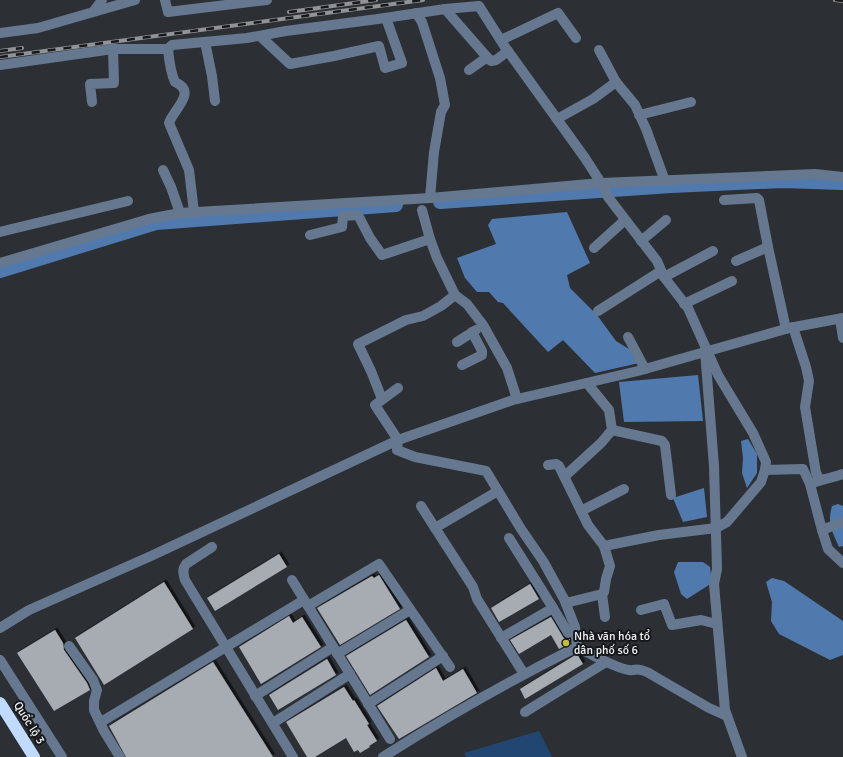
<svg xmlns="http://www.w3.org/2000/svg" width="843" height="757" viewBox="0 0 843 757" font-family="Signika,sans-serif">
  <defs>
    <filter id="shadow"><feDropShadow dx="2.5" dy="-2.5" stdDeviation="0" flood-color="#0009"/></filter>
  </defs>
  <rect width="100%" height="100%" fill="#2c3035"/>
  <polygon fill="#224672" points="539,731 552,757 466,757 464,753"/>
  <g fill="#507aae">
    <polygon points="567,212 590,263 567,275 570,288 597,315 616,341 632,351 639,363 595,373 563,340 548,352 503,303 498,302 489,292 477,292 465,278 457,258 496,244 488,225 492,219"/>
    <polygon points="698,375 703,421 624,422 619,382"/>
    <polygon points="748,439 757,454 757,473 747,488 742,473 743,458 741,441"/>
    <polygon points="704,488 707,517 683,522 673,498"/>
    <path d="M 838,504 L 843,506 L 843,546 L 839,547 C 832,531 827,524 832,506 Z"/>
    <polygon points="678,562 703,562 710,567 712,583 687,599 681,594 674,572"/>
    <polygon points="772,578 784,581 843,621 843,655 830,660 779,634 771,621 772,602 766,582"/>
  </g>
  <g fill="none" stroke-linecap="round" stroke-linejoin="round">
    <g stroke="#507aae" stroke-width="14">
      <polyline points="440,202 671,186 782,181 843,183"/>
      <polyline points="0,271 156,223 396,205"/>
    </g>
  </g>
  <g fill="#a7acb2" filter="url(#shadow)">
    <polygon points="279,554 287,567 215,611 207,598"/>
    <polygon points="379,575 400,609 340,645 317,608 372,576 374,578"/>
    <polygon points="164,582 193,629 104,685 75,638"/>
    <polygon points="530,584 539,599 499,622 491,608"/>
    <polygon points="289,616 293,623 302,617 321,647 261,684 239,647"/>
    <polygon points="551,617 563,637 565,639 570,639 570,643 559,649 551,635 519,654 510,640"/>
    <polygon points="406,620 429,657 370,695 346,656"/>
    <polygon points="55,630 63,643 64,650 87,683 90,690 54,711 17,653"/>
    <polygon points="577,654 583,664 525,699 520,689"/>
    <polygon points="327,659 336,675 278,710 269,695"/>
    <polygon points="213,662 273,757 126,757 109,726"/>
    <polygon points="436,668 443,681 463,669 477,693 399,739 377,706"/>
    <polygon points="344,687 353,701 354,700 369,724 367,725 377,741 369,746 370,747 360,753 358,750 354,752 346,738 315,757 307,757 286,722"/>
  </g>
  <g fill="none" stroke-linecap="round" stroke-linejoin="round">
    <g stroke="#66788f" stroke-width="10">
      <polyline points="165,0 168,12 267,0"/>
      <polyline points="445,9 486,56 486,58 469,70"/>
      <polyline points="94,11 102,0"/>
      <polyline points="416,13 422,22 440,78 445,105 441,112 434,152 430,198"/>
      <polyline points="0,33 38,28 135,0"/>
      <polyline points="260,36 290,64 334,56 379,46 385,68 402,63 386,18"/>
      <polyline points="501,40 558,13 576,38"/>
      <polyline points="205,42 212,76 215,101"/>
      <path d="M 168,49 C 169,60 170,71 175,82 C 198,92 173,110 169,123 L 189,170 L 194,212"/>
      <polyline points="599,50 616,82 635,105 646,129 665,181"/>
      <polyline points="486,56 491,61 496,60 508,51"/>
      <polyline points="0,65 113,49 168,49 172,45 247,38 286,31 378,19 445,9 479,6 505,47 585,158 603,186 608,197 657,261 664,277 688,308 718,375 753,433 766,462 765,470 761,482 727,522 716,528 659,535 604,546"/>
      <polyline points="92,102 90,84 114,83 113,49"/>
      <polyline points="639,115 691,102"/>
      <polyline points="557,119 593,99 616,82"/>
      <polyline points="724,200 757,198 759,200 768,247 786,329"/>
      <polyline points="180,213 430,198 601,183 815,174 843,177"/>
      <polyline points="0,232 128,201"/>
      <polyline points="310,235 342,227 343,216 358,215 370,238 382,255 430,239 422,210"/>
      <polyline points="430,239 437,258 455,295 467,304 483,325 507,368 517,399"/>
      <polyline points="641,241 666,220"/>
      <polyline points="594,248 625,220"/>
      <polyline points="736,261 768,247"/>
      <polyline points="0,263 149,219 180,213 171,187 163,170"/>
      <polyline points="664,277 713,251"/>
      <polyline points="684,304 732,281"/>
      <polyline points="598,311 661,271"/>
      <polyline points="840,319 843,338"/>
      <polyline points="793,327 806,367 809,381 805,407 816,473 820,480"/>
      <polyline points="628,337 645,369"/>
      <polyline points="457,342 476,330"/>
      <polyline points="705,351 714,466 717,569 714,584 725,710 742,757"/>
      <polyline points="462,365 482,355 482,351 472,332"/>
      <polyline points="398,388 375,405 398,440 397,450 415,457 486,471 521,529 543,561 564,599 575,627 577,647"/>
      <polyline points="382,399 371,371 358,344 406,320 423,316 441,306 455,295"/>
      <polyline points="612,430 662,441 665,445 671,495"/>
      <polyline points="548,465 556,464 559,466 588,525 604,546 610,566 606,579 604,592 602,594 566,603"/>
      <path d="M 765,470 L 803,469 L 810,484 C 821,479 832,478 843,474"/>
      <polyline points="565,476 601,443 612,430 609,410 587,383"/>
      <polyline points="810,484 822,530 828,549 843,563"/>
      <polyline points="421,506 473,587 477,599 524,674"/>
      <polyline points="581,511 624,489"/>
      <polyline points="435,528 498,491"/>
      <polyline points="822,530 843,522"/>
      <path d="M 212,547 L 186,564 C 182,569 183,574 185,580 L 293,757"/>
      <polyline points="292,580 390,739"/>
      <polyline points="602,594 605,617"/>
      <polyline points="308,606 379,564 450,667"/>
      <polyline points="553,608 568,633"/>
      <polyline points="641,610 664,604 672,625 701,620 717,624"/>
      <polyline points="0,628 29,610 151,556 398,440 513,400 638,371 789,328 843,318"/>
      <polyline points="501,638 553,608 509,538"/>
      <polyline points="69,646 93,680 97,690 94,701 94,710 104,731 120,757"/>
      <path d="M 577,647 C 591,654 614,668 629,670 C 637,671 635,667 647,672 L 709,708 L 727,716"/>
      <polyline points="337,654 410,610"/>
      <polyline points="0,660 62,757"/>
      <polyline points="255,696 333,647"/>
      <polyline points="368,704 443,656"/>
      <polyline points="525,712 606,662"/>
      <polyline points="101,722 304,600"/>
      <polyline points="273,723 350,674"/>
      <path d="M 383,757 C 446,717 511,680 577,647"/>
    </g>
    <polyline stroke="#c0dbfe" stroke-width="12" points="0,703 34,757"/>
    <g stroke="#909397" stroke-width="4">
      <g id="rail">
        <polyline points="835,0 843,1"/>
        <polyline points="289,12 376,0"/>
        <polyline points="0,51 22,48"/>
        <polyline points="0,57 423,0"/>
      </g>
    </g>
    <use href="#rail" stroke="#16181a" stroke-width="2.5" stroke-dasharray="8" stroke-linecap="butt"/>
  </g>
  <circle fill="#c7bb3c" stroke="#16181a" stroke-width="1.5" cx="566" cy="643" r="4"/>
  <g text-anchor="middle" dominant-baseline="central" stroke-width="4" stroke-linejoin="round" paint-order="stroke">
    <g font-size="12" fill="#f0f2f5" stroke="#16181a" text-anchor="start">
      <text x="574" y="636">Nhà văn hóa tổ<tspan x="574" dy="14">dân phố số 6</tspan></text>
    </g>
    <g font-size="12" fill="#f0f2f5" stroke="#16181a">
      <text transform="translate(29 723) rotate(58)">Quốc lộ 3</text>
    </g>
  </g>
</svg>
